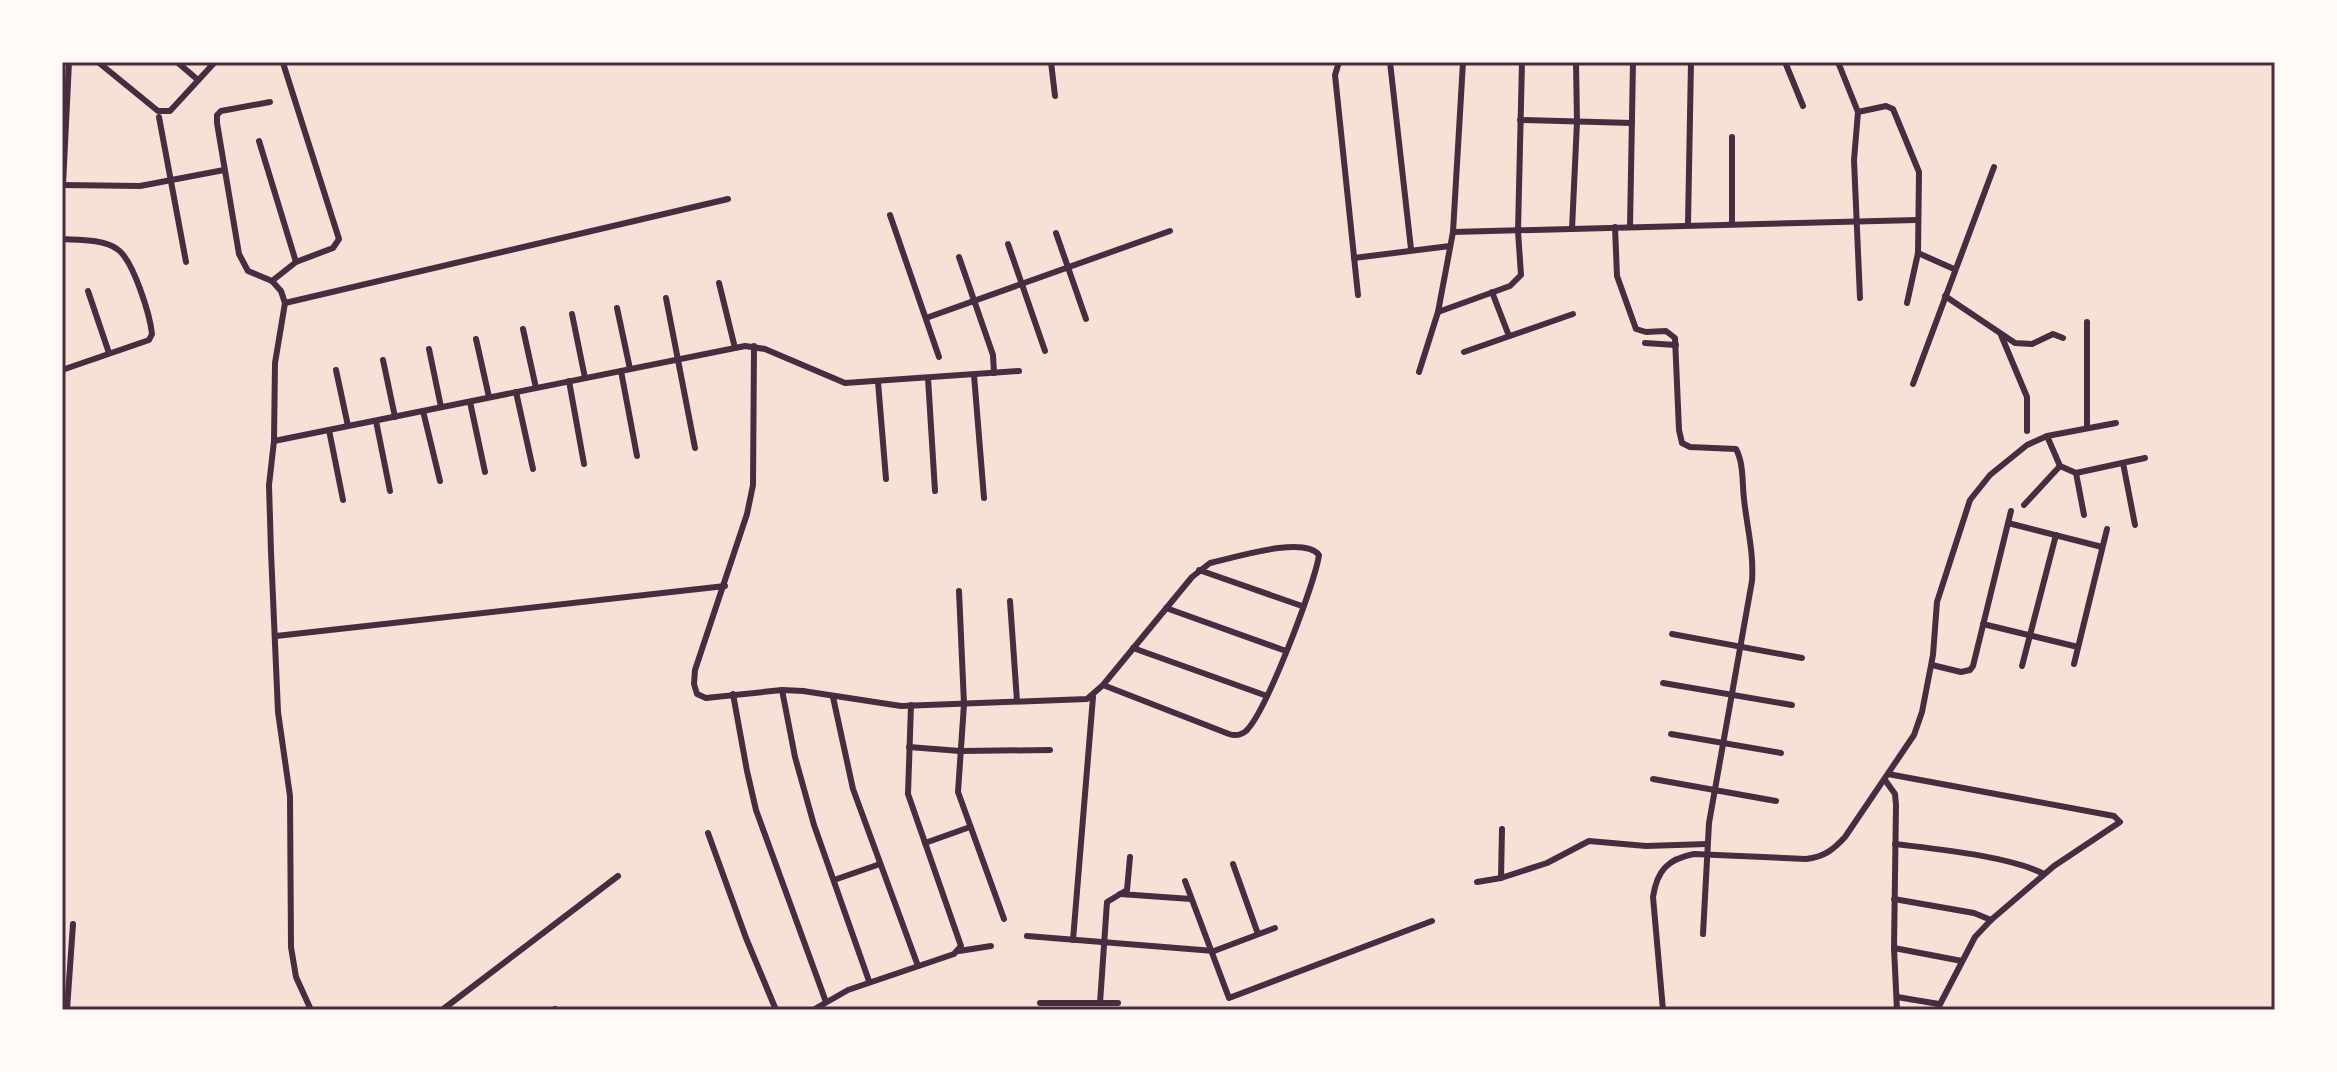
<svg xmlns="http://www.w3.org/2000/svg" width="2337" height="1072" viewBox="0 0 2337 1072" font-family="Quicksand,sans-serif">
  <rect width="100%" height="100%" fill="#f7e1d7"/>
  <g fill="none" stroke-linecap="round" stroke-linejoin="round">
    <g stroke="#4a2c40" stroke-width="6">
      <polyline points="98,62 158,111 170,111 215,62"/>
      <polyline points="177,62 198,80"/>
      <polyline points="1051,62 1055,96"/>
      <polyline points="1339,62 1335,75 1358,295"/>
      <polyline points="1390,62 1411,249"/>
      <polyline points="1785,62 1803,106"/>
      <polyline points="1838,62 1858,112 1854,160 1860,298"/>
      <polyline points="270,102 221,111 217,115 217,123 239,254 248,271 272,281 281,291 285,303 275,363 274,441 269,485 271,552 278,712 290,796 291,947 296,977 311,1010"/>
      <polyline points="1858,112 1886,106 1893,109 1919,172 1918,253 1907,303"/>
      <polyline points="159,117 186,262"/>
      <polyline points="1520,120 1632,123"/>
      <polyline points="1732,137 1732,223"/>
      <polyline points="259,141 296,262"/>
      <polyline points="62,185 140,186 224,170"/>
      <polyline points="63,185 69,62"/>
      <polyline points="890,215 939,357"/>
      <polyline points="1688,224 1691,62"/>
      <path d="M 1615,227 L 1617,276 L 1636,329 L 1646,332 L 1666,331 L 1675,338 L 1679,430 L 1682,443 L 1690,447 L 1736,449 C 1744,464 1742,483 1744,499 C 1747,528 1754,552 1752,581 L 1709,823 L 1703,934"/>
      <polyline points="1630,227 1633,62"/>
      <polyline points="1572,229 1577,122 1576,62"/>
      <polyline points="1453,232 1917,220"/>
      <polyline points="1056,233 1086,319"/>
      <path d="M 62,239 C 79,240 103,239 117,249 C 133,259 150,315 152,334 L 149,340 L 62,370"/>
      <polyline points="1008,244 1045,351"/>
      <polyline points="1918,253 1954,269"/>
      <polyline points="959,257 993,355 994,373"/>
      <polyline points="1354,258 1450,246"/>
      <polyline points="272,281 296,262 333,248 339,239 283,63"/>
      <polyline points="719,283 735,348"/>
      <polyline points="88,291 109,353"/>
      <polyline points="1492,292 1509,336"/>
      <polyline points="1945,296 2015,343 2032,344 2053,334 2063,338"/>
      <polyline points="666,298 695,448"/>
      <polyline points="285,303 728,199"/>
      <polyline points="617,308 630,369"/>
      <polyline points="1438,312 1510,286 1521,275 1518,231 1522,62"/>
      <polyline points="572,314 585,378"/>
      <polyline points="926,318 1170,231"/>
      <polyline points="523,329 536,388"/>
      <polyline points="2001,335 2027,397 2027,431"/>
      <polyline points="476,339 489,397"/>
      <polyline points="1645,343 1676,345"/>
      <path d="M 754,346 L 753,485 L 747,514 L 695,670 L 694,684 L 697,694 L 706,698 L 782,690 L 803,691 L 901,706 L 1087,699 L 1103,685 L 1192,577 L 1210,563 C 1233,558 1304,535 1319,555 C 1315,584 1266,712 1246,731 C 1240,736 1235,736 1229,734 L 1103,685"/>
      <polyline points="429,349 441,407"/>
      <polyline points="1464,352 1573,314"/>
      <polyline points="383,360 395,417"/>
      <polyline points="336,370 348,426"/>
      <polyline points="621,371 637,456"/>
      <polyline points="1419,372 1438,312 1453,232 1463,62"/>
      <polyline points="974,375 984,498"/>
      <polyline points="928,378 935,491"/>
      <polyline points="569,381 584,464"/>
      <polyline points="878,382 886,479"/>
      <polyline points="1913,384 1994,167"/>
      <polyline points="516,392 533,469"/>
      <polyline points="470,402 485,472"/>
      <polyline points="423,411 440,481"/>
      <polyline points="376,421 390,491"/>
      <polyline points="2087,428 2087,322"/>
      <polyline points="329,430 343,500"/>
      <polyline points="2047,436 2060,466 2076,473 2145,458"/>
      <polyline points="274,441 745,346 765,349 845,383 1019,371"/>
      <polyline points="2123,463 2135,525"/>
      <polyline points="2076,473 2084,515"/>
      <polyline points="2024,505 2060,466"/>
      <polyline points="2008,523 2102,547"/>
      <polyline points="1199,570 1302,606"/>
      <polyline points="959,591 964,704 958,792 1004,919"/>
      <polyline points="1010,601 1017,701"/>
      <polyline points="1166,608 1286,651"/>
      <polyline points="1983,624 2078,647"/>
      <polyline points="1672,634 1802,658"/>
      <polyline points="276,636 725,586"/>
      <polyline points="1133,648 1267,696"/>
      <polyline points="2074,664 2107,529"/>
      <polyline points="1932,665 1961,672 1970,670 1973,666 2011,511"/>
      <polyline points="2022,666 2056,535"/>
      <polyline points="1663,683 1792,705"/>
      <polyline points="782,690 795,757 814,825 869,981"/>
      <polyline points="733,694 747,771 756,810 826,1002"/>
      <polyline points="833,697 853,789 918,966"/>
      <polyline points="1671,734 1781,753"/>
      <polyline points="909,747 960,751 1050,750"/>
      <polyline points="1888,774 2114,816 2120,822 2054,866 1991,920 1975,937 1937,1010"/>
      <polyline points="1653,779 1776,801"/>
      <polyline points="1885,780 1895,794 1896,805 1894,948 1897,1010"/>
      <polyline points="708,833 746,938 776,1010"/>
      <polyline points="925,843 970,827"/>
      <path d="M 1895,844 C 1935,849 2010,856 2044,874"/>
      <polyline points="1233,864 1258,934"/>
      <polyline points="1501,878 1502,829"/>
      <polyline points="834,880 880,864"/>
      <polyline points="1185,881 1229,998 1432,921"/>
      <polyline points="1477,882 1501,878 1547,863 1589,841 1646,846 1707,844"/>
      <polyline points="1120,894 1191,899"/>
      <polyline points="1894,899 1974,913 1991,920"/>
      <polyline points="1027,936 1214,951 1275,928"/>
      <polyline points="1073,940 1093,697"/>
      <polyline points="1894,948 1962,961"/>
      <polyline points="959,951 991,946"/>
      <polyline points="1897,997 1939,1004"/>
      <polyline points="1040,1003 1118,1003"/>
      <polyline points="1100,1003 1107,902 1127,890 1130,857"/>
      <polyline points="67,1010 73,924"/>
      <polyline points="442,1010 618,876"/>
      <polyline points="553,1010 555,1009"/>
      <polyline points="813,1010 848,990 954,954 961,946 908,794 911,705"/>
      <path d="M 1663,1010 L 1653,897 C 1657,870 1668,859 1694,854 L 1806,859 C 1824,857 1833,850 1845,837 L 1914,735 L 1922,712 L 1933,655 L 1937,602 L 1970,500 L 1990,475 L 2027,445 L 2047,436 L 2116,423"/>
    </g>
  </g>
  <rect width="2337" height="1072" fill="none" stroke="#fffaf5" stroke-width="128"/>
  <rect x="64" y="64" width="2209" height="944" fill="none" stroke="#4a2c40" stroke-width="3"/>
</svg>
